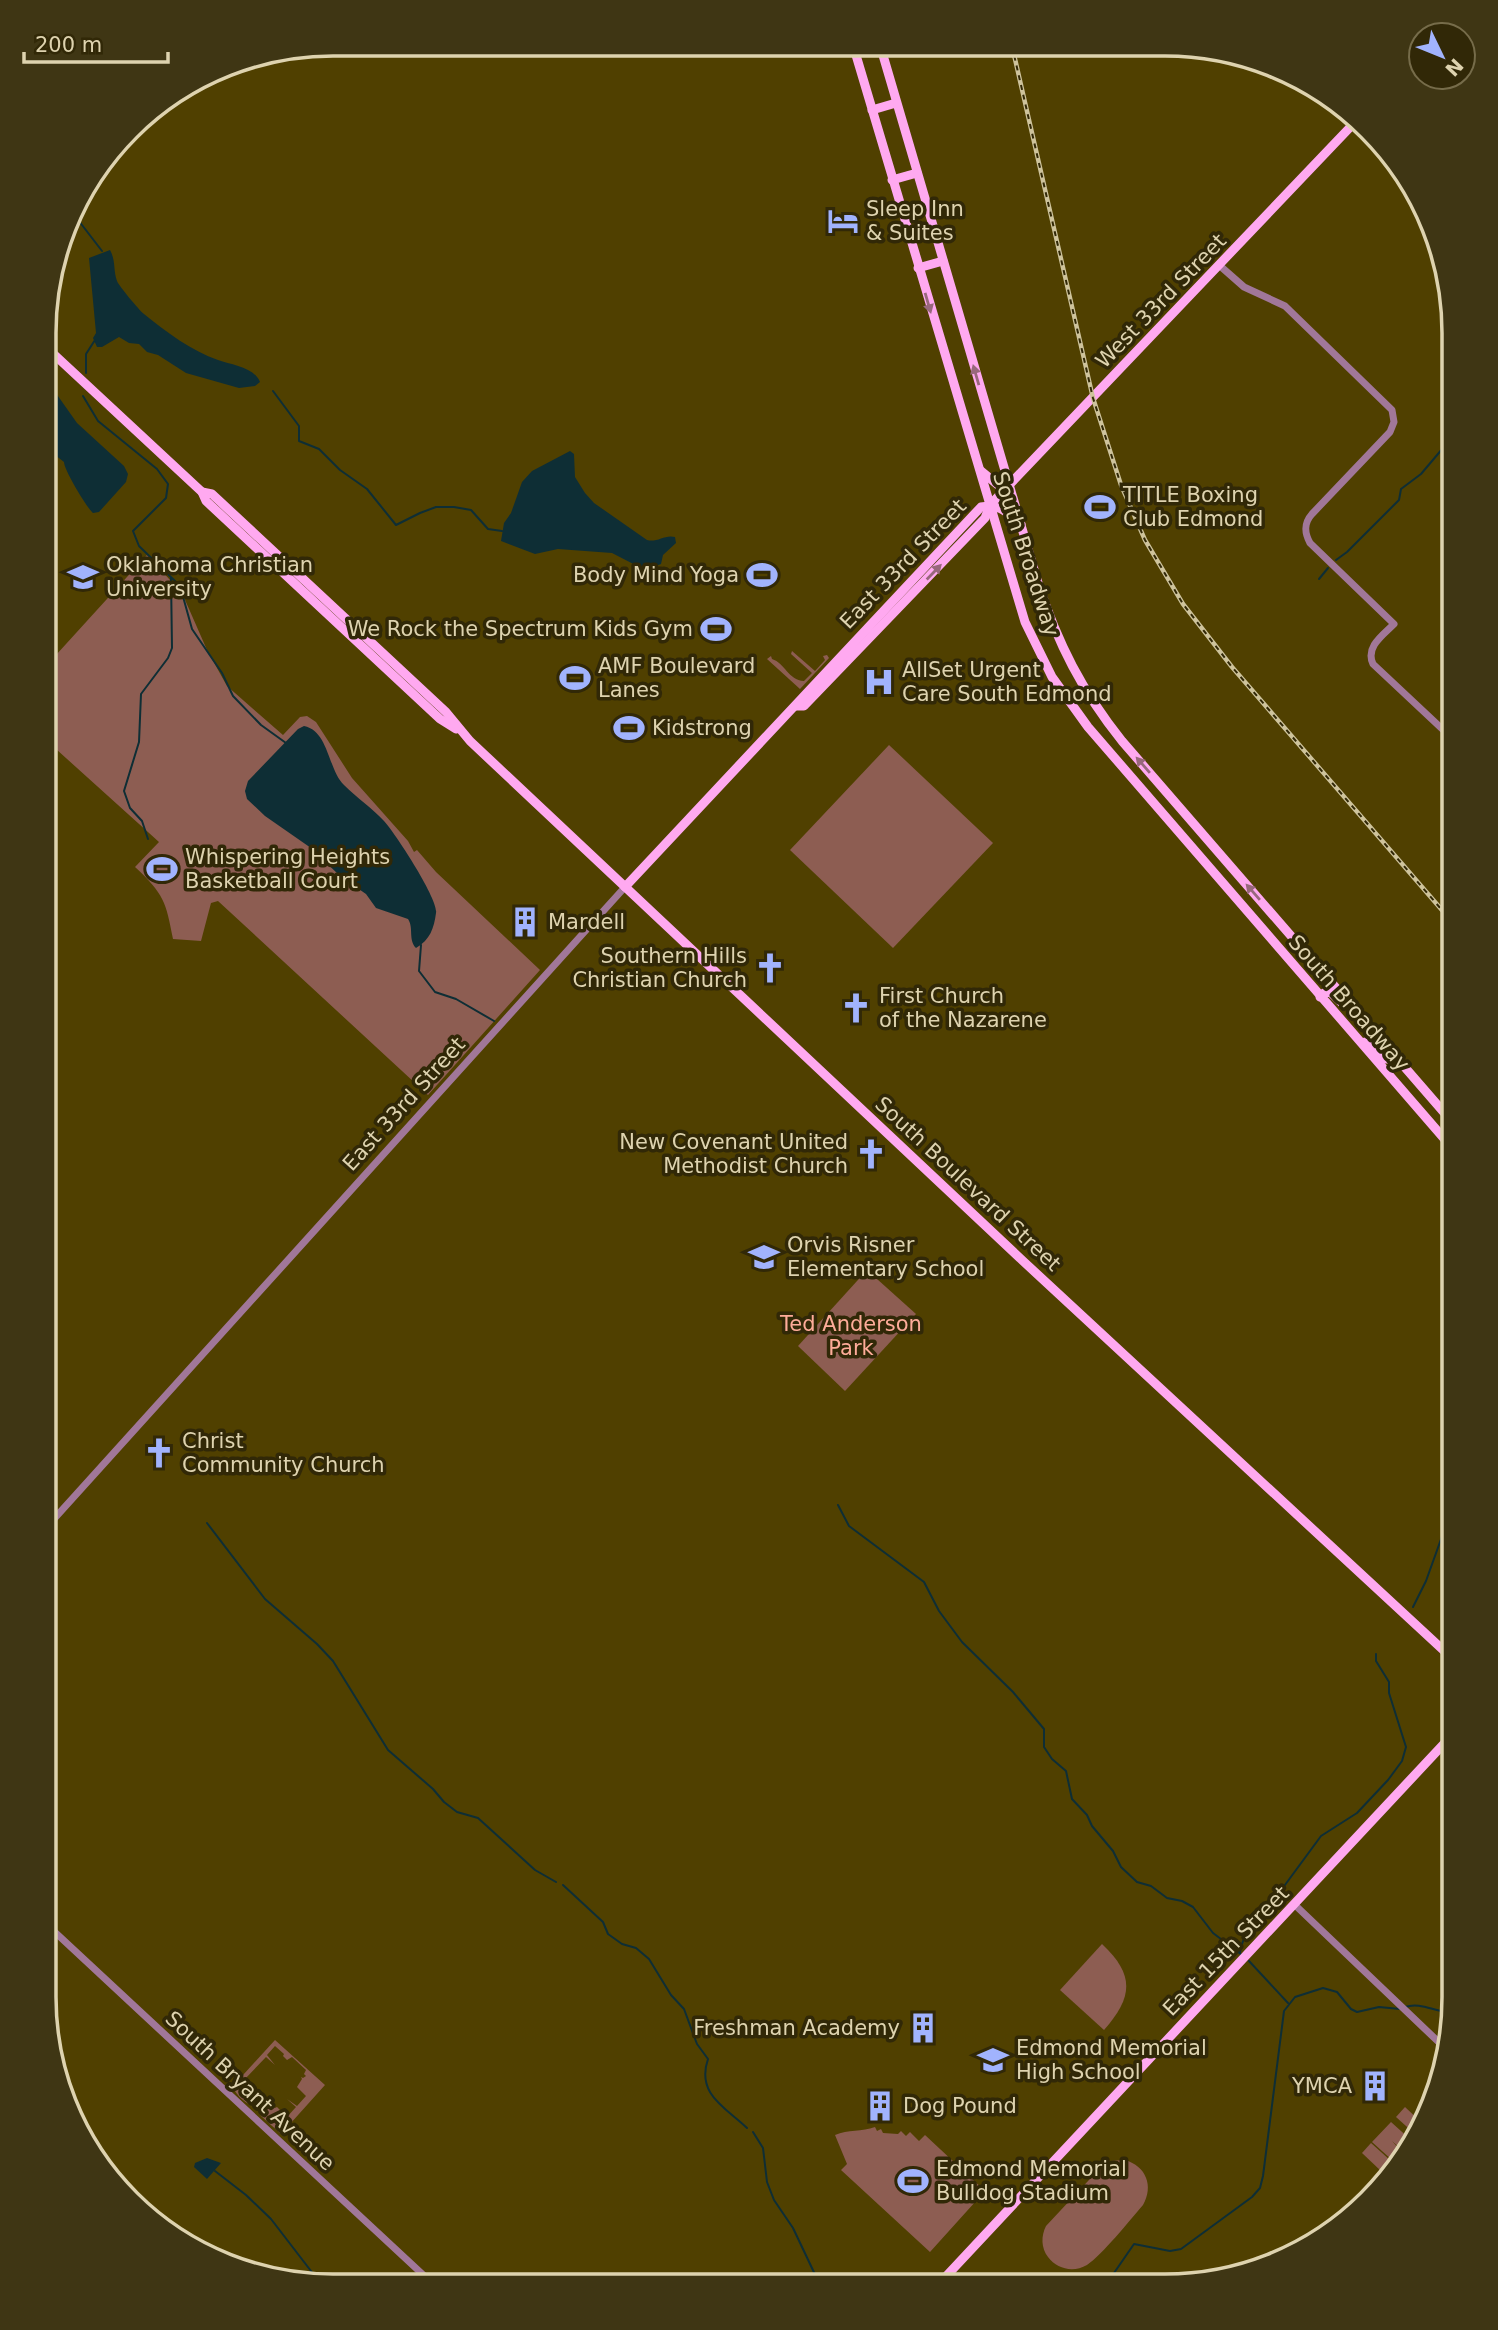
<svg xmlns="http://www.w3.org/2000/svg" width="1498" height="2330" viewBox="0 0 1498 2330" font-family="'DejaVu Sans',sans-serif">
  <rect width="100%" height="100%" fill="#504000"/>
  <g fill="#8d5d52">
    <path d="M 147,555 L 182,593 L 207,650 L 227,686 L 283,735 L 300,717 L 307,716 L 316,722 L 352,778 L 408,841 L 414,852 L 417,850 L 436,872 L 540,970 L 428,1095 L 218,901 L 211,903 L 201,941 L 173,939 C 166,902 164,894 135,867 L 159,842 L 46,740 L 46,666 Z"/>
    <path d="M 792,651 L 815,671 L 825,660 L 823,656 L 827,655 L 829,658 L 800,689 L 767,659 L 771,656 L 772,659 C 785,663 788,680 804,681 L 812,673 L 791,654 Z"/>
    <polygon points="889,745 993,843 893,948 790,850"/>
    <polygon points="867,1270 916,1314 845,1391 798,1346"/>
    <path d="M 1102,1944 C 1135,1975 1133,1997 1104,2030 L 1060,1990 Z"/>
    <path d="M 275,2040 L 325,2085 L 281,2134 L 261,2116 L 259,2110 L 267,2102 L 275,2108 L 277,2107 L 287,2117 L 296,2107 L 287,2099 L 297,2106 L 306,2096 L 297,2087 L 302,2079 L 301,2077 L 303,2078 L 306,2076 L 304,2074 L 306,2070 L 292,2057 L 287,2060 L 283,2056 L 284,2054 L 275,2046 L 267,2055 L 275,2065 L 266,2057 L 245,2079 L 262,2094 L 253,2105 C 246,2105 234,2093 233,2086 Z"/>
    <polygon points="1405,2107 1422,2123 1416,2135 1396,2117"/>
    <polygon points="1391,2122 1411,2140 1402,2150 1392,2141 1401,2151 1392,2160 1372,2142"/>
    <path d="M 875,2127 L 877,2131 L 881,2129 L 883,2133 L 898,2134 L 901,2131 L 906,2136 L 910,2132 L 919,2141 L 925,2135 L 985,2191 L 930,2252 L 841,2170 L 847,2164 L 835,2135 C 848,2129 862,2132 875,2127 Z"/>
    <polygon points="1371,2143 1391,2161 1381,2171 1362,2153"/>
    <path d="M 1125,2160 C 1146,2166 1154,2186 1143,2205 C 1130,2220 1102,2255 1087,2265 C 1073,2273 1057,2269 1048,2257 C 1041,2248 1041,2236 1046,2226 L 1102,2166 L 1110,2161 Z"/>
  </g>
  <g fill="#0e2e35">
    <path d="M 110,250 C 116,261 113,270 117,281 C 119,286 139,310 144,314 C 166,332 192,351 218,360 C 232,365 254,367 260,382 L 255,386 L 239,388 L 186,373 L 158,355 L 147,352 L 139,344 L 129,343 L 119,337 L 102,347 L 97,347 L 93,338 L 96,333 L 89,258 Z"/>
    <path d="M 53,389 L 77,423 L 124,466 L 128,474 L 126,482 L 99,512 L 93,513 C 87,508 64,470 64,462 L 55,455 L 47,435 L 53,418 L 47,396 L 50,390 Z"/>
    <path d="M 570,451 L 574,454 L 575,477 L 585,493 L 594,503 L 647,540 C 657,543 665,534 675,537 L 676,543 L 663,555 L 661,564 L 645,570 L 612,553 L 558,549 L 535,554 L 501,541 L 504,523 L 511,513 L 522,482 L 532,471 Z"/>
    <path d="M 304,726 C 329,731 328,770 344,785 C 357,798 372,808 384,821 C 395,833 439,900 436,913 C 434,928 430,940 416,948 C 408,940 414,928 408,919 L 376,908 L 366,894 L 340,876 L 311,848 L 265,816 L 247,799 L 245,791 L 248,781 L 298,729 Z"/>
    <polygon points="207,2158 221,2163 207,2179 194,2167 195,2163"/>
  </g>
  <g fill="none" stroke-linecap="round" stroke-linejoin="round">
    <g stroke="#0e2e35" stroke-width="2">
      <polyline points="72,212 102,251"/>
      <polyline points="86,373 86,354 95,340"/>
      <polyline points="273,391 299,426 299,441 319,449 340,470 367,489 396,525 420,513 436,507 454,507 471,510 488,529 502,531"/>
      <polyline points="83,396 98,421 157,469 168,484 166,498 133,531 139,546 176,582 182,593 192,629 222,673 233,696 261,725 286,743"/>
      <polyline points="1336,560 1347,552 1399,500 1401,489 1421,474 1443,448 1454,439"/>
      <polyline points="1319,579 1328,568"/>
      <polyline points="148,839 142,821 130,808 124,791 139,742 141,694 168,658 172,648 171,578"/>
      <polyline points="421,945 419,971 435,992 456,999 494,1021"/>
      <polyline points="838,1505 849,1526 924,1582 939,1611 962,1642 1013,1692 1044,1729 1044,1747 1052,1759 1066,1771 1072,1799 1087,1815 1092,1826 1113,1851 1121,1867 1137,1882 1151,1886 1167,1898 1182,1901 1193,1907 1213,1933 1242,1955"/>
      <polyline points="207,1523 265,1599 317,1644 333,1661 388,1750 433,1789 444,1802 457,1812 478,1818 535,1870 556,1882"/>
      <polyline points="1413,1607 1426,1581 1454,1503"/>
      <path d="M 563,1885 L 603,1922 L 608,1934 L 622,1944 L 636,1948 L 649,1959 L 671,1995 L 684,2009 L 697,2044 L 708,2059 C 696,2094 725,2107 747,2128"/>
      <polyline points="1282,1889 1321,1836 1357,1813 1388,1780 1402,1761 1406,1747 1389,1693 1389,1682 1376,1661 1376,1654"/>
      <path d="M 1240,1952 C 1246,1924 1259,1912 1279,1893"/>
      <polyline points="1249,1961 1288,2003"/>
      <path d="M 1405,2007 C 1422,2001 1437,2014 1454,2012"/>
      <polyline points="753,2132 763,2148 767,2182 774,2200 793,2228 820,2285"/>
      <polyline points="215,2171 246,2195 271,2219 321,2284"/>
      <polyline points="1105,2286 1134,2244 1170,2251 1181,2249 1252,2197 1260,2188 1263,2176 1284,2011 1295,1997 1323,1988 1337,1992 1351,2009 1357,2012 1379,2007 1400,2009"/>
    </g>
    <g stroke="#a17799" stroke-width="7">
      <path d="M 1219,265 L 1244,287 L 1285,306 L 1392,410 L 1394,422 L 1390,432 L 1312,514 C 1304,523 1304,532 1310,543 L 1394,624 C 1383,635 1365,647 1373,664 L 1454,740"/>
      <polyline points="44,1530 625,887"/>
      <polyline points="1295,1905 1447,2050"/>
      <polyline points="44,1922 433,2284"/>
    </g>
    <g stroke="#ffa9f0" stroke-width="9">
      <polyline points="853,45 1025,622 1052,677 1088,727 1454,1150"/>
      <path d="M 880,45 L 1038,583 C 1058,644 1082,691 1122,741 L 1454,1124"/>
      <polyline points="872,110 896,103"/>
      <polyline points="892,180 917,173"/>
      <polyline points="918,268 943,261"/>
      <polyline points="46,347 202,492 206,501 440,719 456,729"/>
      <polyline points="981,471 998,485 1009,486"/>
      <polyline points="202,492 212,494 446,712 470,741 1023,1261 1454,1660"/>
      <polyline points="796,706 804,706 985,518 990,505 1357,120"/>
      <path d="M 625,887 L 981,507 C 1000,503 1007,513 1021,524"/>
      <polyline points="1320,997 1324,993 1330,992 1343,1004"/>
      <polyline points="1365,1042 1385,1059 1389,1059 1393,1055"/>
      <path d="M 937,2286 C 1109,2101 1283,1918 1454,1733"/>
    </g>
    <g stroke="#cec39c" stroke-width="4.5">
      <polyline id="rail" points="1012,46 1093,398 1121,485 1145,540 1183,604 1232,667 1454,924"/>
    </g>
    <use href="#rail" stroke="#312807" stroke-width="2" stroke-dasharray="5" stroke-linecap="butt"/>
  </g>
  <defs><path id="oneway-solid" d="M-6-.8H1V-3.2L6.5 0L1 3.2V.8H-6Z" transform="scale(1.75)"/></defs>
  <g fill="#98687c">
    <use href="#oneway-solid" transform="translate(928 303) rotate(74)"/>
    <use href="#oneway-solid" transform="translate(976 375) rotate(-106)"/>
    <use href="#oneway-solid" transform="translate(934 572) rotate(-46)"/>
    <use href="#oneway-solid" transform="translate(1143 765) rotate(-131)"/>
    <use href="#oneway-solid" transform="translate(1253 892) rotate(-131)"/>
  </g>
  <defs>
    <g id="hotel-bare" transform="scale(2.415)"><path d="M-6-4.5h1.5V1H6V5H4.5V3h-9V5H-6ZM-4 0a1.8 1.8 0 1 1 3.6 0ZM.5 0V-2.5h3Q6-2.5 6 0Z" fill="#a1b3fd" stroke="#312807" stroke-width="2.5" paint-order="stroke"/></g>
    <g id="stadium-bare" transform="scale(2.415)"><path d="M0-5a6.5 5 0 1 0 0 10a6.5 5 0 1 0 0-10ZM-3.5-1.8h7v3.6h-7Z" fill="#a1b3fd" stroke="#312807" stroke-width="2.5" paint-order="stroke"/></g>
    <g id="university-bare" transform="scale(2.415)"><path d="M0-5L7-2L0 1L-7-2ZM-4 1L0 2.5L4 1V4Q0 6-4 4Z" fill="#a1b3fd" stroke="#312807" stroke-width="2.5" paint-order="stroke"/></g>
    <g id="hospital-bare" transform="scale(2.415)"><path d="M-5-5h3v3.5h4V-5h3V5h-3V1.5h-4V5h-3Z" fill="#a1b3fd" stroke="#312807" stroke-width="2.5" paint-order="stroke"/></g>
    <g id="building-bare" transform="scale(2.415)"><path d="M-4-6H4V6H1V3H-1V6H-4ZM-2.5-4.3h1.7v1.8h-1.7ZM.8-4.3h1.7v1.8H.8ZM-2.5-1h1.7V.8h-1.7ZM.8-1h1.7V.8H.8Z" fill="#a1b3fd" stroke="#312807" stroke-width="2.5" paint-order="stroke"/></g>
    <g id="church-bare" transform="scale(2.415)"><path d="M-1.2-6h2.4v3.5h3.3v2.4h-3.3V6h-2.4V-.1h-3.3v-2.4h3.3Z" fill="#a1b3fd" stroke="#312807" stroke-width="2.5" paint-order="stroke"/></g>
    <g id="school-bare" transform="scale(2.415)"><path d="M0-5L7-2L0 1L-7-2ZM-4 1L0 2.5L4 1V4Q0 6-4 4Z" fill="#a1b3fd" stroke="#312807" stroke-width="2.5" paint-order="stroke"/></g>
  </defs>
  <g fill-rule="evenodd">
    <use href="#hotel-bare" x="843" y="221"/>
    <use href="#stadium-bare" x="1100" y="507"/>
    <use href="#stadium-bare" x="762" y="575"/>
    <use href="#university-bare" x="83" y="577"/>
    <use href="#stadium-bare" x="716" y="629"/>
    <use href="#stadium-bare" x="575" y="678"/>
    <use href="#hospital-bare" x="879" y="682"/>
    <use href="#stadium-bare" x="629" y="728"/>
    <use href="#stadium-bare" x="162" y="869"/>
    <use href="#building-bare" x="525" y="922"/>
    <use href="#church-bare" x="770" y="968"/>
    <use href="#church-bare" x="856" y="1008"/>
    <use href="#church-bare" x="871" y="1154"/>
    <use href="#school-bare" x="764" y="1257"/>
    <use href="#church-bare" x="159" y="1453"/>
    <use href="#building-bare" x="923" y="2028"/>
    <use href="#school-bare" x="993" y="2060"/>
    <use href="#building-bare" x="1375" y="2086"/>
    <use href="#building-bare" x="880" y="2106"/>
    <use href="#stadium-bare" x="913" y="2181"/>
  </g>
  <g text-anchor="middle" dominant-baseline="central" stroke-width="7" stroke-linejoin="round" paint-order="stroke">
    <g font-size="21" fill="#ded3af" stroke="#312807" text-anchor="start">
      <text x="866" y="209">Sleep Inn<tspan x="866" dy="24">&amp; Suites</tspan></text>
      <text x="1123" y="495">TITLE Boxing<tspan x="1123" dy="24">Club Edmond</tspan></text>
      <text x="106" y="565">Oklahoma Christian<tspan x="106" dy="24">University</tspan></text>
      <text x="739" y="575" text-anchor="end">Body Mind Yoga</text>
      <text x="693" y="629" text-anchor="end">We Rock the Spectrum Kids Gym</text>
      <text x="598" y="666">AMF Boulevard<tspan x="598" dy="24">Lanes</tspan></text>
      <text x="902" y="670">AllSet Urgent<tspan x="902" dy="24">Care South Edmond</tspan></text>
      <text x="652" y="728">Kidstrong</text>
      <text x="185" y="857">Whispering Heights<tspan x="185" dy="24">Basketball Court</tspan></text>
      <text x="548" y="922">Mardell</text>
      <text x="747" y="956" text-anchor="end">Southern Hills<tspan x="747" dy="24">Christian Church</tspan></text>
      <text x="879" y="996">First Church<tspan x="879" dy="24">of the Nazarene</tspan></text>
      <text x="848" y="1142" text-anchor="end">New Covenant United<tspan x="848" dy="24">Methodist Church</tspan></text>
      <text x="787" y="1245">Orvis Risner<tspan x="787" dy="24">Elementary School</tspan></text>
      <text x="182" y="1441">Christ<tspan x="182" dy="24">Community Church</tspan></text>
      <text x="900" y="2028" text-anchor="end">Freshman Academy</text>
      <text x="1016" y="2048">Edmond Memorial<tspan x="1016" dy="24">High School</tspan></text>
      <text x="1352" y="2086" text-anchor="end">YMCA</text>
      <text x="903" y="2106">Dog Pound</text>
      <text x="936" y="2169">Edmond Memorial<tspan x="936" dy="24">Bulldog Stadium</tspan></text>
    </g>
    <g font-size="21" fill="#ded3af" stroke="#312807">
      <text transform="translate(1161 301) rotate(-46)">West 33rd Street</text>
      <text transform="translate(1026 554) rotate(72)">South Broadway</text>
      <text transform="translate(903 564) rotate(-46)">East 33rd Street</text>
      <text transform="translate(1349 1003) rotate(49)">South Broadway</text>
      <text transform="translate(404 1104) rotate(-48)">East 33rd Street</text>
      <text transform="translate(968 1184) rotate(43)">South Boulevard Street</text>
      <text transform="translate(1226 1951) rotate(-46)">East 15th Street</text>
      <text transform="translate(250 2091) rotate(43)">South Bryant Avenue</text>
    </g>
    <g font-size="21" fill="#feac99" stroke="#312807">
      <text x="851" y="1324">Ted Anderson<tspan x="851" dy="24">Park</tspan></text>
    </g>
  </g>
  <path d="M0 0H1498V2330H0ZM333 56H1165A277 277 0 0 1 1442 333V1997A277 277 0 0 1 1165 2274H333A277 277 0 0 1 56 1997V333A277 277 0 0 1 333 56Z" fill="#3f3614" fill-rule="evenodd"/>
  <path fill="none" stroke="#ded3af" stroke-width="3.5" d="M333 56H1165A277 277 0 0 1 1442 333V1997A277 277 0 0 1 1165 2274H333A277 277 0 0 1 56 1997V333A277 277 0 0 1 333 56Z"/>
  <g transform="translate(1442 56) rotate(133)"><circle r="33" fill="#312807" stroke="#766c4a" stroke-width="2"/>
  <path d="M0-5L12 26L0 18L-12 26Z" fill="#a1b3fd"/>
  <text y="-10" font-size="19" font-weight="bold" text-anchor="middle" fill="#ded3af">N</text>
  </g>
  <path d="M24 52v10h144v-10" fill="none" stroke="#ded3af" stroke-width="3.5"/>
  <text x="35" y="52" font-size="21" fill="#ded3af" stroke="#312807" stroke-width="5" paint-order="stroke">200 m</text>
</svg>
